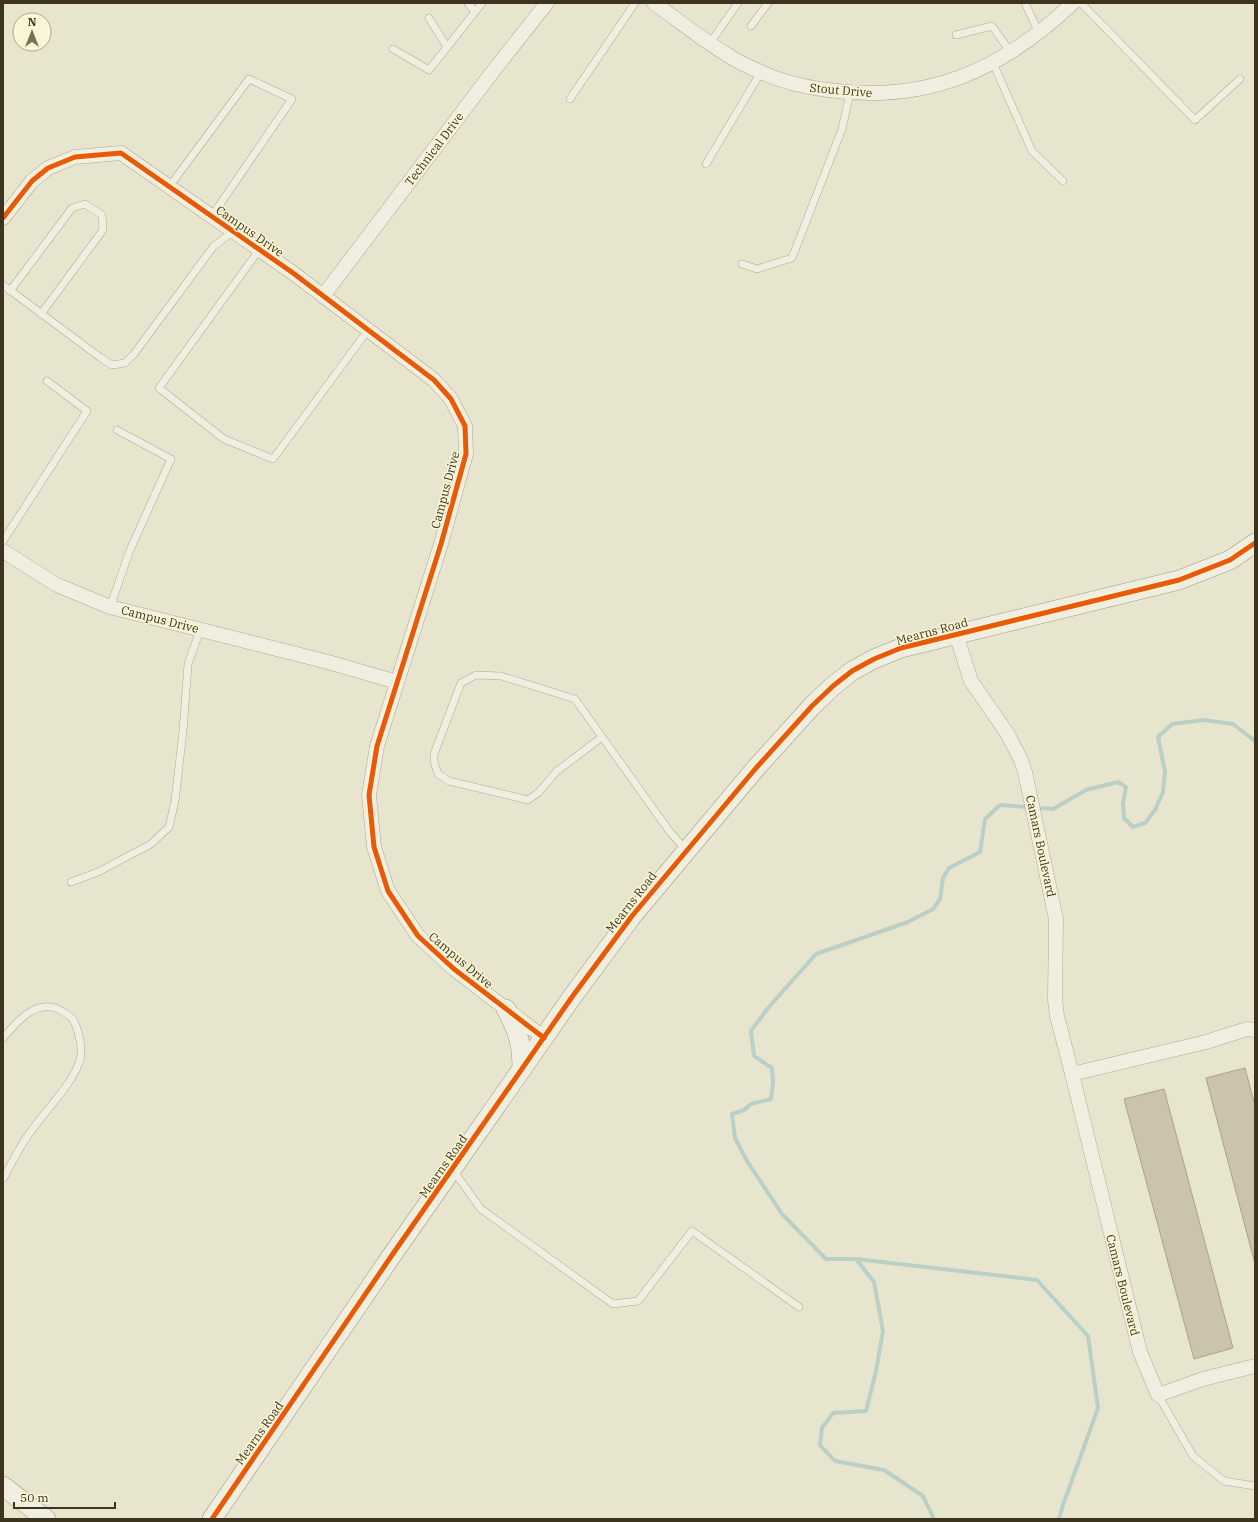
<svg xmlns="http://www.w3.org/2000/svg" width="1258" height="1522" viewBox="0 0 1258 1522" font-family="'IBM Plex Serif',serif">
  <rect width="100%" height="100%" fill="#e8e5ce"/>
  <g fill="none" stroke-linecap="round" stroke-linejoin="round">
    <g stroke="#bacfc6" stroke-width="4">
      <polyline points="856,1259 874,1282 883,1331 876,1371 866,1411 833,1413 822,1428 820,1445 835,1461 884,1470 923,1496 934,1519"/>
      <polyline points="1059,1519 1063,1505 1098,1408 1088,1336 1037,1280 856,1259 826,1259 782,1214 747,1161 735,1138 732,1114 744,1110 751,1104 771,1099 773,1083 772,1068 754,1056 751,1031 768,1008 816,954 908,922 933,909 940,899 943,878 949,868 980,852 985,819 1000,805 1053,809 1086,790 1118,782 1126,787 1123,804 1124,818 1133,827 1145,823 1155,810 1163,792 1165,772 1158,737 1172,724 1203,720 1233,724 1255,741"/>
    </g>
  </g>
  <g fill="#ccc3af" stroke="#a9a18d">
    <polygon points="1245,1068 1255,1106 1255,1264 1206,1078"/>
    <polygon points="1164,1089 1233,1348 1194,1359 1124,1099"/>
  </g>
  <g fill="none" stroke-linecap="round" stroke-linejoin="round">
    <g stroke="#aea997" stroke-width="8">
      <g id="lane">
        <polyline points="468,3 475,12"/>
        <polyline points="1025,3 1039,33"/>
        <polyline points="1081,3 1195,120 1240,79"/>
        <polyline points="429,18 447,47"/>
        <polyline points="751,26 768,3"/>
        <polyline points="956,35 992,26 1011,53"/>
        <polyline points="710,43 738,3"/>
        <polyline points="393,49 429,70 482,3"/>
        <polyline points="993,63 1032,151 1063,181"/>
        <polyline points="570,99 635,3"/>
        <polyline points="706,164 761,72"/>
        <polyline points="169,187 249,79 292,99 212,216"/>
        <polyline points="259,250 159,388 224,439 273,459 368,330"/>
        <polyline points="742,264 757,269 792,258 842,129 850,93"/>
        <polyline points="3,285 101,358 112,365 125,363 134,354 213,247 233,231"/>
        <polyline points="10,291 72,208 85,204 102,215 103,230 41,314"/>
        <polyline points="3,541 87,411 47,381"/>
        <polyline points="110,607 130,550 171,459 117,430"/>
        <polyline points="602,737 557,771 539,792 528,800 449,781 438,774 434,762 434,754 461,683 476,675 501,676 575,699 670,832 686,850"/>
        <polyline points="71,882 98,872 151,844 169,827 175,801 183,731 188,664 200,630"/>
        <path d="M 3,1038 C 15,1024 31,1004 51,1007 C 58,1008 70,1015 74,1021 C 79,1032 84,1051 79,1063 C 70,1087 44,1112 29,1134 C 19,1148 11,1164 3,1179"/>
        <polyline points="453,1170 481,1209 613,1304 638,1301 692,1231 799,1307"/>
        <polyline points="1158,1395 1193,1456 1224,1481 1255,1486"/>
      </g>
    </g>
    <g stroke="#aea997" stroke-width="15">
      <g id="street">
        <path d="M 654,3 C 678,20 701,39 726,54 C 736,61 749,67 761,72 C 782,82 805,87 828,90 C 927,104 1002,70 1073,3"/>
        <polyline points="3,218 32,181 48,168 75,157 121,153 293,273 434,380 451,399 465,426 466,454 441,544 377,746 369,795 374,847 388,891 418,936 454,969 544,1038"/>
        <polyline points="323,296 494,70 547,3"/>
        <polyline points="3,551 57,585 110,607 328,662 397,682"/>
        <polyline points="956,634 971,681 1007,733 1021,760 1025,772 1056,919 1055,1000 1057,1016 1072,1074"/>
        <polyline points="1255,1030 1247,1029 1206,1042 1072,1074 1140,1352 1158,1395 1203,1379 1255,1366"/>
      </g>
    </g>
    <g stroke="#9d9987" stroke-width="20">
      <g id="secondary">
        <path d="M 506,1009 C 518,1031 522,1044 522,1069"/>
        <polyline points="3,1486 46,1519"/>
        <polyline points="212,1519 390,1258 572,997 632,916 756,768 812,706 833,686 852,671 874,659 901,648 1179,580 1230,560 1255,543"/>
      </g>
    </g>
    <use href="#lane" stroke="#f0eee1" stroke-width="7"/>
    <use href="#street" stroke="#f0eee1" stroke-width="14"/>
    <use href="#secondary" stroke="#f0eee1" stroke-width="19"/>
    <g stroke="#f9f5d5" stroke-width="8">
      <g id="cycleway">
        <polyline points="3,218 32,181 48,168 75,157 121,153 293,273 434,380 451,399 465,426 466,454 441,544 377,746 369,795 374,847 388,891 418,936 454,969 544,1038"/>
        <polyline points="212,1519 390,1258 572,997 632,916 756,768 812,706 833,686 852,671 874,659 901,648 1179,580 1230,560 1255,543"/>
      </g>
    </g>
    <use href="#cycleway" stroke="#e8590c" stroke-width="5"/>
  </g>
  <g text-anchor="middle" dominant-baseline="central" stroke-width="3" stroke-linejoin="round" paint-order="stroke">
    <g font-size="12" fill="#3e331e" stroke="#f9f5d5">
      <text transform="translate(841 90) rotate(5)">Stout Drive</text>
      <text transform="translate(434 149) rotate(-53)">Technical Drive</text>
      <text transform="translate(250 231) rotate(35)">Campus Drive</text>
      <text transform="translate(445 490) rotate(-75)">Campus Drive</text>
      <text transform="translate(160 619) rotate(14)">Campus Drive</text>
      <text transform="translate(932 631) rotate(-15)">Mearns Road</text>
      <text transform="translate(1041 846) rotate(78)">Camars Boulevard</text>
      <text transform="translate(631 902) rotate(-52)">Mearns Road</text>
      <text transform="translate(461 960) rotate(40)">Campus Drive</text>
      <text transform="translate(443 1166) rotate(-55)">Mearns Road</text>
      <text transform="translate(1123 1285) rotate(76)">Camars Boulevard</text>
      <text transform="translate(259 1433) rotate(-55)">Mearns Road</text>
    </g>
  </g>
  <rect width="1258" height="1522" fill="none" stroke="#3e331e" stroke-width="8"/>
  <g transform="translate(32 32)"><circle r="19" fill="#f9f5d5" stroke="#aea78c"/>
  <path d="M0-3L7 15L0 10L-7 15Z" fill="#7a715c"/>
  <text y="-6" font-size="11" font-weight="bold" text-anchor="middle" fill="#3e331e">N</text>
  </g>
  <path d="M14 1502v6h101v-6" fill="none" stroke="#3e331e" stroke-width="2"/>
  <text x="20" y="1502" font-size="12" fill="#3e331e" stroke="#f9f5d5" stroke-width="3" paint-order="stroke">50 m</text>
</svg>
